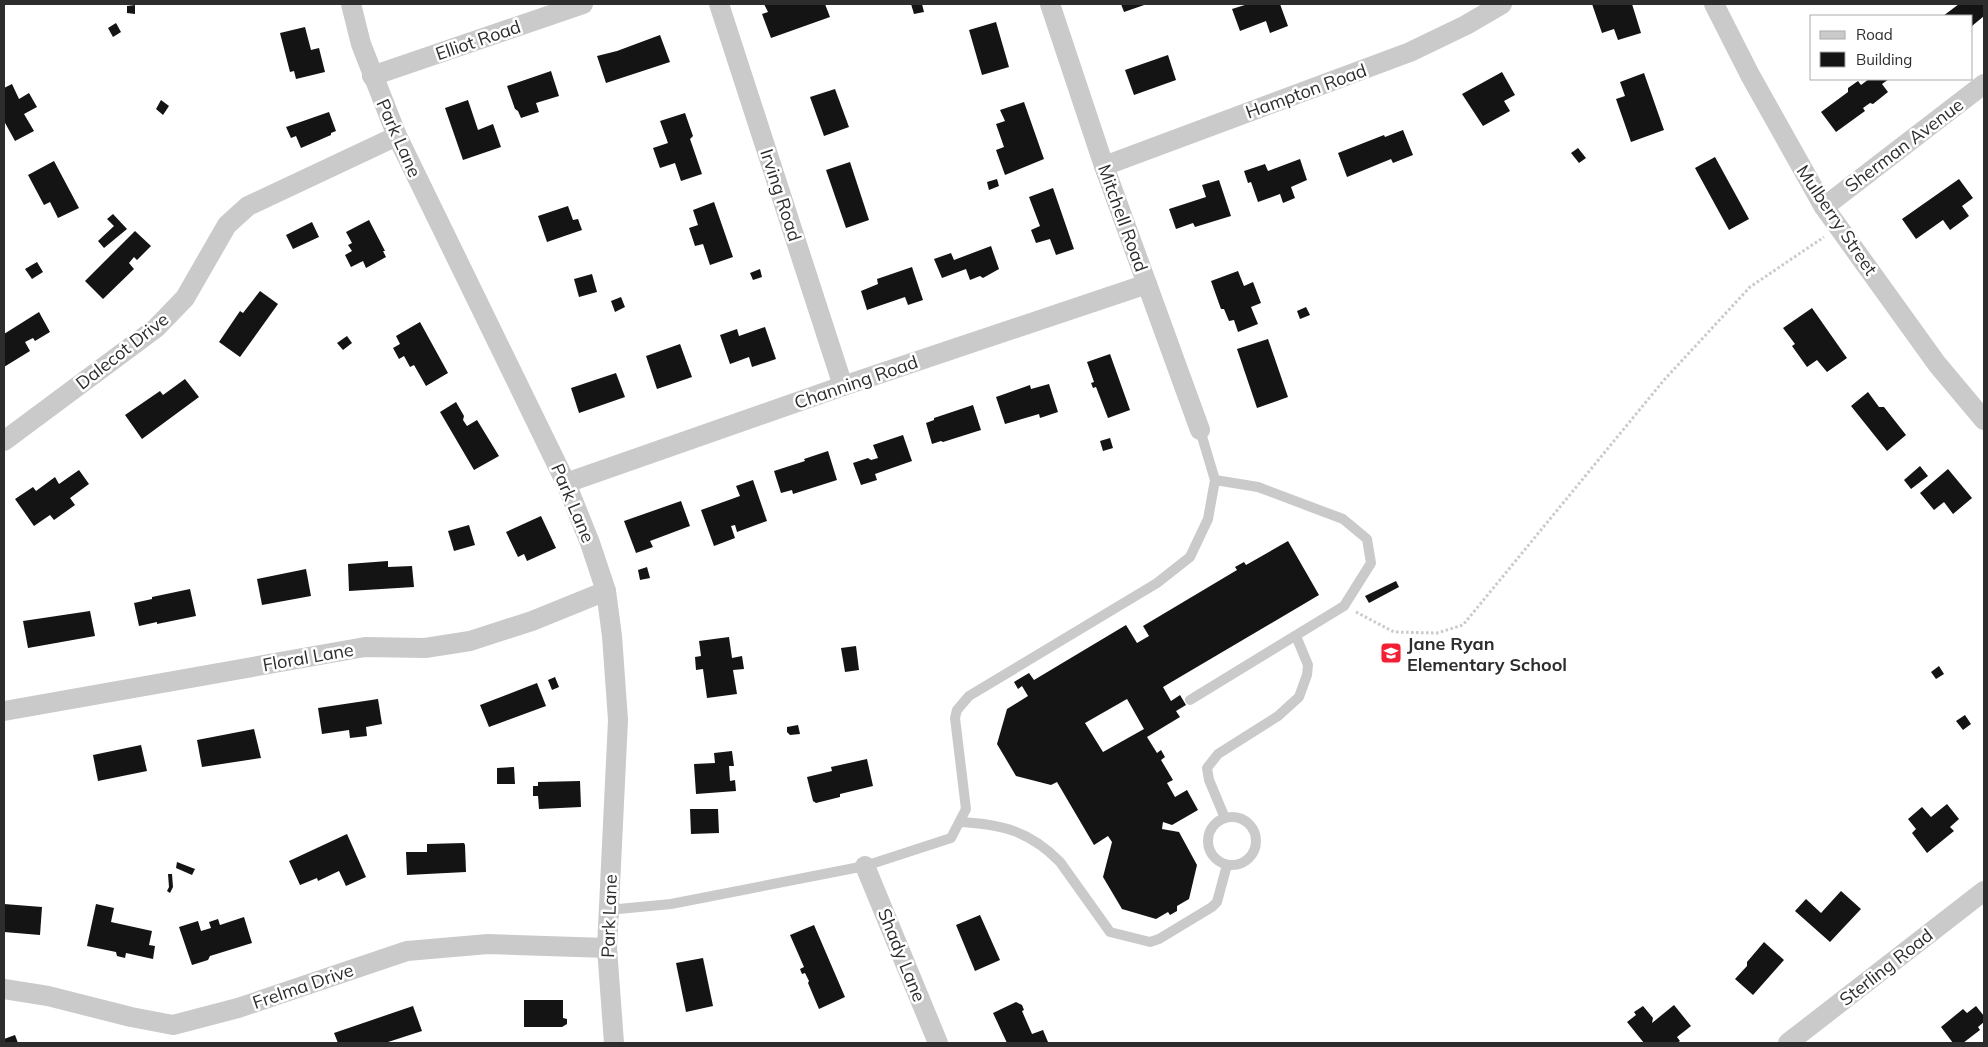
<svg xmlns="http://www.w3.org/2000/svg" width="1988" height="1047" viewBox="0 0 1988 1047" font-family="Mulish,sans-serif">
  <rect width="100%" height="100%" fill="#fff"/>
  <g fill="#141414" fill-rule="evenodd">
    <polygon points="764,4 825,4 830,17 771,38 762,14 768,12"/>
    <polygon points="911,4 922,4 924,12 914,14"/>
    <polygon points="1121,4 1147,4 1124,12"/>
    <polygon points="1248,4 1280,4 1288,26 1270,33 1266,21 1240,31 1232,9"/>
    <polygon points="1592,4 1632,4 1641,33 1618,40 1614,29 1602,33"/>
    <polygon points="1959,4 1984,4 1984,16 1972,26 1972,16 1943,16"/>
    <polygon points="135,5 135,14 127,13 127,6"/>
    <polygon points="996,22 1009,67 982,75 969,30"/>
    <polygon points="116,23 121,32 113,37 108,28"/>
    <polygon points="305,27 311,50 319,48 325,72 296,79 294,71 290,72 280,33"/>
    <polygon points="660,35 670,62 606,83 597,56 617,51"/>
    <polygon points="1168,55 1176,80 1134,95 1125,70"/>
    <polygon points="551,71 559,96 536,103 539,112 521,118 518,111 515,109 507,86"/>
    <polygon points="1502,72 1515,95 1504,101 1510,111 1483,126 1462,94"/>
    <polygon points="1644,73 1664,130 1631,142 1616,99 1625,96 1620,82"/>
    <polygon points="1869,79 1889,79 1882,84 1888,92 1873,104 1870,103 1863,108 1865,111 1836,132 1821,112 1848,92 1848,88 1858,81 1861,85"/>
    <polygon points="12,84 19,99 29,93 37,107 24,114 34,131 15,141 4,121 4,88"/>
    <polygon points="835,89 849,127 824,136 810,97"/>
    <polygon points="161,100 169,106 163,115 156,109"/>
    <polygon points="468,100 478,130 493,124 501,147 463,160 445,108"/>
    <polygon points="1024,102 1044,159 1005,175 996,150 1004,147 996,124 1005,121 1000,110"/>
    <polygon points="329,112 336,131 331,133 331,135 301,148 296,136 291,138 286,127"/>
    <polygon points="685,113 693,136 690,139 702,174 681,181 675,163 660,168 653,148 668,143 660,121"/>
    <polygon points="1403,130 1413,155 1393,163 1391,159 1347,177 1338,153 1384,135 1385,137"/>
    <polygon points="1578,148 1586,158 1579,163 1571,153"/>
    <polygon points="1715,157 1749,219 1729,230 1695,168"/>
    <polygon points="1300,159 1307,180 1291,187 1295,198 1283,203 1280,194 1258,202 1251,182 1248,183 1244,171 1265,164 1268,171"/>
    <polygon points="54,161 79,208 58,218 50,202 44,205 28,175"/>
    <polygon points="850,162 869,220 846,228 826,170"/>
    <polygon points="997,179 999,186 989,190 987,182"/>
    <polygon points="1959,179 1973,198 1962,206 1969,216 1950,230 1943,220 1916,239 1902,219"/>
    <polygon points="1219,180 1231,216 1195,227 1193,223 1176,229 1169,209 1206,197 1202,185"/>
    <polygon points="1053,188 1074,249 1056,255 1050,239 1036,243 1031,230 1040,226 1029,197"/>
    <polygon points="714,202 733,257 710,265 703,244 695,246 689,228 698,225 693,210"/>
    <polygon points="568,206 573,220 578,219 582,230 547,242 538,216"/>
    <polygon points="113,214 127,229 104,248 98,241 114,226 107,219"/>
    <polygon points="369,220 385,251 383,251 386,257 366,268 363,261 351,267 345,255 352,251 348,245 352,243 346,232"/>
    <polygon points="312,222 319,237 293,249 286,235"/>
    <polygon points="135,231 151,246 137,260 134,257 129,263 134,269 103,299 85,281"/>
    <polygon points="991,246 999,269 983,278 980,276 970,280 966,269 942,278 934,259 951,253 954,260"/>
    <polygon points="37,262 43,272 32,279 25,269"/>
    <polygon points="912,267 923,300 908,305 905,297 867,310 861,291 878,284 877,279"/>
    <polygon points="760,269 762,277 753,280 750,273"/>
    <polygon points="1238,271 1244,286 1253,282 1261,303 1251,307 1258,324 1238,332 1234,320 1229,321 1224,309 1221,309 1211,281"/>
    <polygon points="592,274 597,292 579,297 574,279"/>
    <polygon points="260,291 278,304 240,357 219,342 240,311 243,313"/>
    <polygon points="621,297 625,307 615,312 611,301"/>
    <polygon points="1306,307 1310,315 1300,319 1297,311"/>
    <polygon points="1812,308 1847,358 1827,372 1817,360 1807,367 1792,346 1795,344 1783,328"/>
    <polygon points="39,312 50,332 35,341 33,338 25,342 30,351 4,367 4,334"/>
    <polygon points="420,322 448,373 426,386 414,365 410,367 404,356 399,359 393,348 400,344 396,336"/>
    <polygon points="765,327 776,359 752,367 749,357 730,364 720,335 737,329 739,336"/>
    <polygon points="347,336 352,343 343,350 337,343"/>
    <polygon points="1268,339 1288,397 1257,408 1237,349"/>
    <polygon points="680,344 692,377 657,389 646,356"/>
    <polygon points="1110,354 1130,410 1108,418 1096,387 1093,388 1091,383 1094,382 1087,362"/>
    <polygon points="616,373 625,397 579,413 571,388"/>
    <polygon points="185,379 199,397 142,439 125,415 160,391 163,395"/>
    <polygon points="1049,384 1058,412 1040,418 1039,414 1005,424 996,397 1030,385 1031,389"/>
    <polygon points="1868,392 1879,407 1884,407 1906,435 1887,451 1851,406"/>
    <polygon points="456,402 464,416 463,420 467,426 477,420 499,456 474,470 440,412"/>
    <polygon points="973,405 981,430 943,442 941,441 932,444 926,423 934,420 934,418"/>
    <polygon points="903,435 912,461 875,474 877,480 861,485 853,463 868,458 871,460 878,458 873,445"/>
    <polygon points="1110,438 1113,448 1103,451 1100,441"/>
    <polygon points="828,451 837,480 793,494 792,490 781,493 774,471 805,461 804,459"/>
    <polygon points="1920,466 1928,476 1911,489 1904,480"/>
    <polygon points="1948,469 1972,498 1953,514 1944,502 1934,510 1920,493"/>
    <polygon points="79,470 89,484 70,498 75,505 54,520 50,515 34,526 15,499 33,487 36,491 55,477 59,484"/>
    <polygon points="753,480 767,521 737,532 735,525 731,526 735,538 714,546 701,510 740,496 736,486"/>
    <polygon points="681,501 690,526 650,541 653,547 636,553 624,521"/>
    <polygon points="541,516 556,548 527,561 524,554 518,557 506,532"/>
    <polygon points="469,525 475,545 454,551 448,531"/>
    <path d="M 1288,541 L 1319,595 L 1163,687 L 1171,701 L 1180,695 L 1186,705 L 1176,711 L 1180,717 L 1147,737 L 1157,753 L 1161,750 L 1165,757 L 1161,760 L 1173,780 L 1167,783 L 1175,797 L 1187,790 L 1198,810 L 1172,825 L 1163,822 L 1162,829 L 1179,832 L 1197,865 L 1189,899 L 1177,906 L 1177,911 L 1170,915 L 1168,912 L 1156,919 L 1122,909 L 1103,877 L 1112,842 L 1108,836 L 1094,845 L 1057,782 L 1051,785 L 1016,776 L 997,744 L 1007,709 L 1028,696 L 1022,686 L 1018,689 L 1014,682 L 1029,673 L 1034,680 L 1126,625 L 1137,643 L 1149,636 L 1143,626 L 1237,570 L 1235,567 L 1244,562 L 1246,565 ZM 1127,699 L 1144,729 L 1103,752 L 1085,723 Z"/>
    <polygon points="388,561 388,567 412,566 414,587 349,591 348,564"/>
    <polygon points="647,567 650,578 640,580 638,570"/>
    <polygon points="306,569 311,596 262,605 257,579"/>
    <polygon points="1396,581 1399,587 1369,603 1365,596"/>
    <polygon points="190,589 196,616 157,624 157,622 139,626 134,603 152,599 152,597"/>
    <polygon points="90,611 95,636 28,648 23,621"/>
    <polygon points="729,637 732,658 742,656 744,669 733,670 737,694 707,698 703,669 696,670 695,657 701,656 699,641"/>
    <polygon points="856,646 859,670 845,672 841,648"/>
    <polygon points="1939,666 1944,674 1936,679 1931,672"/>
    <polygon points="555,677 559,687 552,690 548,680"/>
    <polygon points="537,683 546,706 489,727 480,705"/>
    <polygon points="378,699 382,724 366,727 367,736 350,738 349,730 322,734 318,708"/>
    <polygon points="1965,715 1971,724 1963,730 1956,721"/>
    <polygon points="798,725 800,734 790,735 787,732 787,727"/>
    <polygon points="254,729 261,758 202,767 197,740"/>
    <polygon points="141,745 147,771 98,781 93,755"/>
    <polygon points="732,751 734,766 729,766 730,781 735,780 736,791 696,794 694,764 715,763 714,753"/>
    <polygon points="867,759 873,786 840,794 840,797 816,803 813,801 807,777 832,771 831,767"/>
    <polygon points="514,767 515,784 497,784 497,768"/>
    <polygon points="580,781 581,807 539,809 538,796 533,796 533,786 538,786 538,782"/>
    <polygon points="1947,804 1959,819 1950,827 1954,831 1927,853 1912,833 1916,829 1908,819 1922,807 1931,817"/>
    <polygon points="690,809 718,809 719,833 691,834"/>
    <polygon points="347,834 366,877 346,886 339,871 318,881 317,878 300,885 289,861"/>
    <polygon points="464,843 465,845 466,872 407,875 406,852 427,852 427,844"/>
    <polygon points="177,862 195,869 192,875 176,868"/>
    <polygon points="168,874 172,874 173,887 170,893 167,891 169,887"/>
    <polygon points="1841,891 1861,909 1830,942 1795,911 1806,899 1821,913"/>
    <polygon points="4,904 42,907 40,935 4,932"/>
    <polygon points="96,904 114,908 111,922 152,931 149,945 155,946 153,959 126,953 125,958 117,956 116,952 87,946"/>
    <polygon points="980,915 1000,960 975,971 956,925"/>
    <polygon points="244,917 252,943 210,956 208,960 192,965 179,927 198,921 201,931 211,928 209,922 218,919 220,925"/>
    <polygon points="814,925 845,997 819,1009 808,983 809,981 805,973 802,974 800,969 804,967 790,935"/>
    <polygon points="1764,942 1784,960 1753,995 1735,979 1747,966 1747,962"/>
    <polygon points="703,958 713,1006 686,1012 676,963"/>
    <polygon points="524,1000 563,1000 563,1018 567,1019 567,1024 562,1027 524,1027"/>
    <polygon points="1016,1002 1022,1005 1024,1010 1022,1011 1032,1034 1043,1030 1048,1042 1007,1043 993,1013"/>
    <polygon points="1674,1005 1691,1026 1677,1037 1680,1041 1677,1043 1644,1043 1627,1022 1636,1015 1634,1012 1643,1006 1653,1018 1652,1023"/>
    <polygon points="413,1006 422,1031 385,1043 338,1043 334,1033"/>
    <polygon points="1976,1006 1984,1016 1984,1022 1978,1027 1980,1030 1963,1043 1953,1043 1941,1027 1963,1009 1967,1013"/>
    <polygon points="15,1035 18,1043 4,1043 4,1039"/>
  </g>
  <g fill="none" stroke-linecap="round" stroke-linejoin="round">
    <polyline stroke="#cacaca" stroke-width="3" stroke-dasharray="2.5 2.5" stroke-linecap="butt" points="1356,612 1394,632 1437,633 1463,625 1664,380 1750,287 1824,237"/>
    <g stroke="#cacaca" stroke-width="10">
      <polyline points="1190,700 1344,606 1371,563 1367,539 1343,519 1258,487 1215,480"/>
      <circle cx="1232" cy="841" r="24"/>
      <polyline points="1225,818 1209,780 1207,768 1218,754 1278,716 1299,697 1307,675 1308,665 1296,636"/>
      <path d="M 960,822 C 1001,824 1030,831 1060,862 L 1110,932 L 1150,942 L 1159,939 L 1212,907 L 1217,902 L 1227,865"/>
      <polyline points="608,910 671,904 865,866 951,838 966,809 955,718 957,710 969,696 1157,583 1190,557 1208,519 1215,480 1200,430"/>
    </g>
    <g stroke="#cacaca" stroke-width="20">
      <polyline points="351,4 361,44 397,136 566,483 590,543 606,591 612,636 618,720 607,948 614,1043"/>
      <polyline points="719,4 843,386"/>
      <polyline points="1050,4 1104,166 1200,430"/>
      <polyline points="1714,4 1750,75 1824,207 1937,364 1984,420"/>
      <polyline points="372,76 583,4"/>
      <polyline points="1104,166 1410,52 1466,25 1502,4"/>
      <polyline points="1824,207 1984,84"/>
      <polyline points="4,441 156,328 185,298 227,225 248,206 397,136"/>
      <polyline points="566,483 843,386 1147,284"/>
      <polyline points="4,711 365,647 425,648 470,641 532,621 606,591"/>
      <polyline points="865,866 938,1043"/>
      <polyline points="4,989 48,996 131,1017 173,1025 238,1008 407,951 488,944 607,948"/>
      <polyline points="1788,1043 1984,891"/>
    </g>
  </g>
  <defs>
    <g id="school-square" transform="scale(1.125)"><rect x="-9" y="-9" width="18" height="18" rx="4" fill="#f32035" stroke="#fff"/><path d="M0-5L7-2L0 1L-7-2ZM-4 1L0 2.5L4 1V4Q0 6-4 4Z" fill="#fff"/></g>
  </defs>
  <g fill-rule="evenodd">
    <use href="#school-square" x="1391" y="653"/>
  </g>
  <g text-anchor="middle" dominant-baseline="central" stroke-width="5" stroke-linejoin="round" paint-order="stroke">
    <g font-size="18" fill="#2d2d2d" stroke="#fff">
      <text transform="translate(478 40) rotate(-19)">Elliot Road</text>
      <text transform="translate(1306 91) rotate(-20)">Hampton Road</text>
      <text transform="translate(399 138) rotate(66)">Park Lane</text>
      <text transform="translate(1904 145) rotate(-37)">Sherman Avenue</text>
      <text transform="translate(781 195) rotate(72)">Irving Road</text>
      <text transform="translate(1123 218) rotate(70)">Mitchell Road</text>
      <text transform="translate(1837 220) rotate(56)">Mulberry Street</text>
      <text transform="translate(122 351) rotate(-38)">Dalecot Drive</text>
      <text transform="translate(856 382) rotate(-19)">Channing Road</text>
      <text transform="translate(573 503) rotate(67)">Park Lane</text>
      <text transform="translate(308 657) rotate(-10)">Floral Lane</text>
      <text transform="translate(609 916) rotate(-88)">Park Lane</text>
      <text transform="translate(902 955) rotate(68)">Shady Lane</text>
      <text transform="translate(1886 967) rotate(-38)">Sterling Road</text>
      <text transform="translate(303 986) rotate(-19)">Frelma Drive</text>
    </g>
    <g font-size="18" font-weight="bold" fill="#2d2d2d" stroke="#fff" text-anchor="start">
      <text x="1407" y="643">Jane Ryan<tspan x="1407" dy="21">Elementary School</tspan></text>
    </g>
  </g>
  <rect width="1988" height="1047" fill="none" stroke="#2d2d2d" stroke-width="10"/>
  <rect x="1810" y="15" width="162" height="65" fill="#ffffff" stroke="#ababab"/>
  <rect x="1820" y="31" width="25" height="8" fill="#cacaca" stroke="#ababab"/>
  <text x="1856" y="40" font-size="15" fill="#2d2d2d">Road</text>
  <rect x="1820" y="52" width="25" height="15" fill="#141414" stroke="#ababab"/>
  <text x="1856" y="65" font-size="15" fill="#2d2d2d">Building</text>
</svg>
